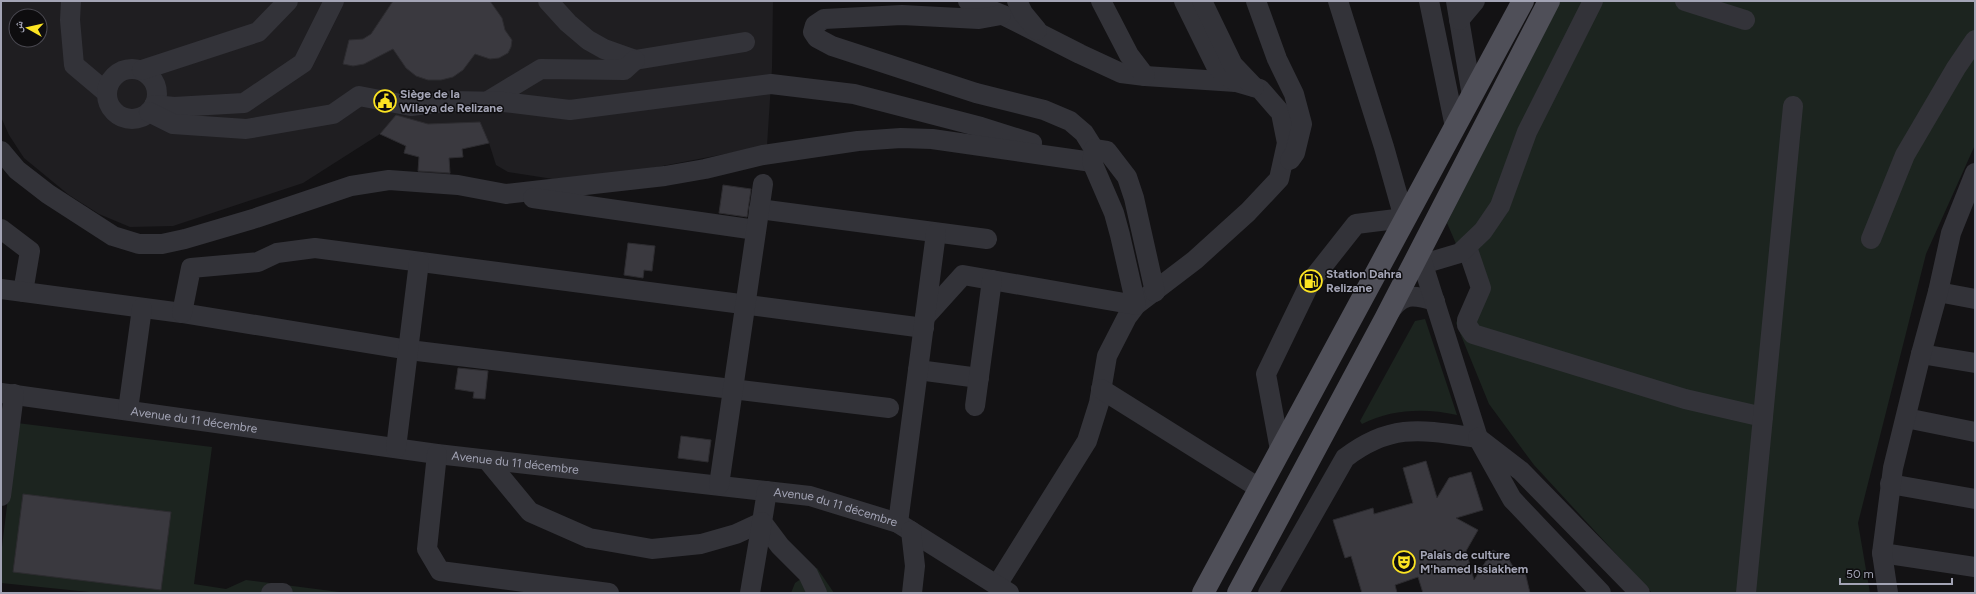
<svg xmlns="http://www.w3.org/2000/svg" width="1976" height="594" viewBox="0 0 1976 594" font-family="Figtree,'Noto Naskh Arabic',sans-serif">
  <rect width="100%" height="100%" fill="#131214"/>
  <path fill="#1f1e21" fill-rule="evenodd" d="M 1,1 L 773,1 L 772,68 L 767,146 L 631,172 L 553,179 L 508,172 L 496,165 L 489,143 L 462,149 L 463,157 L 449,158 L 451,182 L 417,182 L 419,157 L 404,153 L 406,146 L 380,134 L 303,183 L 173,226 L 130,227 L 99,214 L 69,195 L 24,158 L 9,135 L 1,117 ZM 16,16 L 40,16 L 40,40 L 16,40 Z"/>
  <g fill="#1c241f">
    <polygon points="1558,1 1975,1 1975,145 1926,254 1858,523 1870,593 1652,593 1534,465 1489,404 1456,323 1473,286 1460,253 1447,223"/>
    <path d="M 1425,319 L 1457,415 C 1425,408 1392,409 1362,424 L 1360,421 L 1415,321 Z"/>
    <polygon points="17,423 212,447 194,584 226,589 246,580 347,593 99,593 1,583 1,555"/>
    <polygon points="817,568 834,593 791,593 795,583"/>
  </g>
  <g fill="#3a393f" stroke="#2d2c30">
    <polygon points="393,1 490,1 502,18 505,30 512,40 511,47 508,53 499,58 490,59 475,54 463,70 453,77 441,80 428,80 416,76 406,68 393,49 364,64 353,66 343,64 349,40 363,39 371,34"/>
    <polygon points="396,115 428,124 480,122 489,143 462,149 463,157 449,158 450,173 418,171 419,157 404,153 406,146 380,134"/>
    <polygon points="723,185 751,189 747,217 719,213"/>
    <polygon points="628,243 655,246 652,271 644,270 643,278 624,275"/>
    <polygon points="458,368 488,371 485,399 473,398 474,392 455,389"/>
    <polygon points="681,436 711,440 708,462 678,458"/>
    <polygon points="1426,461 1437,498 1449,478 1471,472 1483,510 1456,518 1478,530 1466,551 1474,580 1493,550 1509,560 1515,570 1524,568 1530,593 1423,593 1418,577 1395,585 1397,593 1362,593 1351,556 1345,558 1333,520 1373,508 1374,514 1413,503 1403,468"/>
    <polygon points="23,494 171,512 161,590 13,572"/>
  </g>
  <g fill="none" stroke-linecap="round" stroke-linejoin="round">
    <g stroke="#333339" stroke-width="20">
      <polyline points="71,1 70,20 74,65 106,92"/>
      <polyline points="548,1 568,23 588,40 604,49 635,60 745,42"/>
      <polyline points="968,1 1003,15 1080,54 1121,73 1145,76 1236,82 1260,89 1281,113 1287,143 1279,179 1248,212 1195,260 1136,305 1127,317 1107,356 1099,403 1087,441 997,585 1001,593"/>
      <polyline points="1017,1 1023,13 1037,30"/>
      <polyline points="1101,1 1129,55 1145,76"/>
      <polyline points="1184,1 1216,66 1236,82"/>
      <polyline points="1202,1 1233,65 1254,87"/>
      <polyline points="1256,1 1277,59 1294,94 1302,124 1295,153 1290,160"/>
      <polyline points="1429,1 1455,127"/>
      <polyline points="1456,1 1472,96"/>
      <polyline points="1685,1 1745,20"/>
      <polyline points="1001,15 979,19 902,15 824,19 815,25 813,32 817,38 832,46 976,93 1044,110 1070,121 1084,133 1094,149"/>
      <polyline points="1459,20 1475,1"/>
      <circle cx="132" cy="94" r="25"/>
      <polyline points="142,70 258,32 288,1"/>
      <polyline points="488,101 541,69 624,70 635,60"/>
      <polyline points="154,105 174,107 244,103 303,63 334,1"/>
      <polyline points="149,112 173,124 246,129 333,114 359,96 411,106 453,101 504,102 570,110 771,84 854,94 981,127 1032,143"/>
      <polyline points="1,151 17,170 48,194 113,236 139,244 162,244 185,239 256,218 351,186 389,180 458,185 506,194 665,176 705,169 763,155 858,141 901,138 932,139 1092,162"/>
      <polyline points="533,198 756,230"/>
      <polyline points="759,209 987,239"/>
      <polyline points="1,229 30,251 23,292"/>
      <polyline points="1871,239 1905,155 1956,68 1975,40"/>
      <polyline points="1467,247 1481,288 1467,320 1467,325 1473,334 1685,399 1763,417"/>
      <polyline points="1423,264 1460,253 1483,231 1500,206 1527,132 1593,1"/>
      <polyline points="1,289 182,313 409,350 889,408"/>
      <polyline points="1938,292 1975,299"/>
      <polyline points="182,313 191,268 258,262 277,253 315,248 924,328"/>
      <path d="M 1388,314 C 1402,293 1412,294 1435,301"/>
      <polyline points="925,317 963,275 1136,305 1120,235 1114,213 1092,162 1094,149 1107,151 1127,177 1134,198 1155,292"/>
      <polyline points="1921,354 1975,363"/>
      <polyline points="918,370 979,378"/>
      <polyline points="1101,389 1259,488"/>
      <path id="s1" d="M 1,393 L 437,454 L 810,496 L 898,523 L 1009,593"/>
      <polyline points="975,406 992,280"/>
      <polyline points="128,410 142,308"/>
      <polyline points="1906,418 1975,432"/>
      <polyline points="396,448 419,262"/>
      <polyline points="1280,450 1266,374 1311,281 1356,224 1404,218 1384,147 1338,1"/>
      <polyline points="437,454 427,549 440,571 609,593"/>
      <polyline points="487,460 530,512 589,538 652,549 701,544 736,534 762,522"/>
      <polyline points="1890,484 1975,499"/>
      <polyline points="719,485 763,184"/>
      <polyline points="767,491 762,522 780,546 808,574 817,593"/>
      <polyline points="1,496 14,394"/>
      <polyline points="898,523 936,233"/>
      <polyline points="911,531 915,566 912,593"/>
      <polyline points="1882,553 1975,567"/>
      <polyline points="271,593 283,593"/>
      <polyline points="750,593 762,522"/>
      <path d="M 1268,593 L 1345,458 C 1392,422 1423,430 1478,438 L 1419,252"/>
      <polyline points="1601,593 1512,499 1478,438 1521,471 1640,593"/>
      <polyline points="1746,593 1793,106"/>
      <polyline points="1888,593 1882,553 1893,468 1921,354 1938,292 1951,233 1975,173"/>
    </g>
    <g stroke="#4f4f58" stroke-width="22">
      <polyline points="1203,593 1523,1"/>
      <polyline points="1238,593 1385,319 1549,1"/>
    </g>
  </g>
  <defs>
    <g id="civic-ring" transform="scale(1.15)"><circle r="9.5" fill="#0e0d0f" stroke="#fce422" stroke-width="1.5"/><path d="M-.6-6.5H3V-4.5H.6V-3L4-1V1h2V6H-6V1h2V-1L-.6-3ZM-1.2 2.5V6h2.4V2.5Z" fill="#fce422"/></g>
    <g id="fuel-ring" transform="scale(1.15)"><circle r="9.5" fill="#0e0d0f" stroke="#fce422" stroke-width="1.5"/><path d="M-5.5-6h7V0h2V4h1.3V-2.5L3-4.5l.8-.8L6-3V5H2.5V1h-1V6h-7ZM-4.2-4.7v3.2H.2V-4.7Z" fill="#fce422"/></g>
    <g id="theatre-ring" transform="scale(1.15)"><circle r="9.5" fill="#0e0d0f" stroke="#fce422" stroke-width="1.5"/><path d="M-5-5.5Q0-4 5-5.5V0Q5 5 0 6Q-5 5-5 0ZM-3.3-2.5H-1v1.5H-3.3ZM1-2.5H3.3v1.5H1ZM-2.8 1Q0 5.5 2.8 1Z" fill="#fce422"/></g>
  </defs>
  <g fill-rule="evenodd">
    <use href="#civic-ring" x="385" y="101"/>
    <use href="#fuel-ring" x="1311" y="281"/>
    <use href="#theatre-ring" x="1404" y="562"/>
  </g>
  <g text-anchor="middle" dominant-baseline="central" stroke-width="3" stroke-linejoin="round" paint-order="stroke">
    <g font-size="12" font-weight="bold" fill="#a3a4b5" stroke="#0e0d0f" text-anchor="start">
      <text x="400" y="94">Siège de la<tspan x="400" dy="14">Wilaya de Relizane</tspan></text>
      <text x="1326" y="274">Station Dahra<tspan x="1326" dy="14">Relizane</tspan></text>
      <text x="1420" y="555">Palais de culture<tspan x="1420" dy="14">M'hamed Issiakhem</tspan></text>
    </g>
    <g font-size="12" fill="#a3a4b5" stroke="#0e0d0f">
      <text stroke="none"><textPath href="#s1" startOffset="195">Avenue du 11 décembre</textPath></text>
      <text stroke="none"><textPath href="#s1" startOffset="519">Avenue du 11 décembre</textPath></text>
      <text stroke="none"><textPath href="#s1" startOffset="843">Avenue du 11 décembre</textPath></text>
    </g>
  </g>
  <rect width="1976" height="594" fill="none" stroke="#a3a4b5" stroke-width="4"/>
  <g transform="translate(28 28) rotate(278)"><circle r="19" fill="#0e0d0f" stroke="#4a4951"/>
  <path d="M0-3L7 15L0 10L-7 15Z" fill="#fce422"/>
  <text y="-6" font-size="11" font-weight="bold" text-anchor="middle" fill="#a3a4b5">ش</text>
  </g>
  <path d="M1840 578v6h112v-6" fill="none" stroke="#a3a4b5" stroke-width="2"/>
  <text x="1846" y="578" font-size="12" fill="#a3a4b5" stroke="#0e0d0f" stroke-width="3" paint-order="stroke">50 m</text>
</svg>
